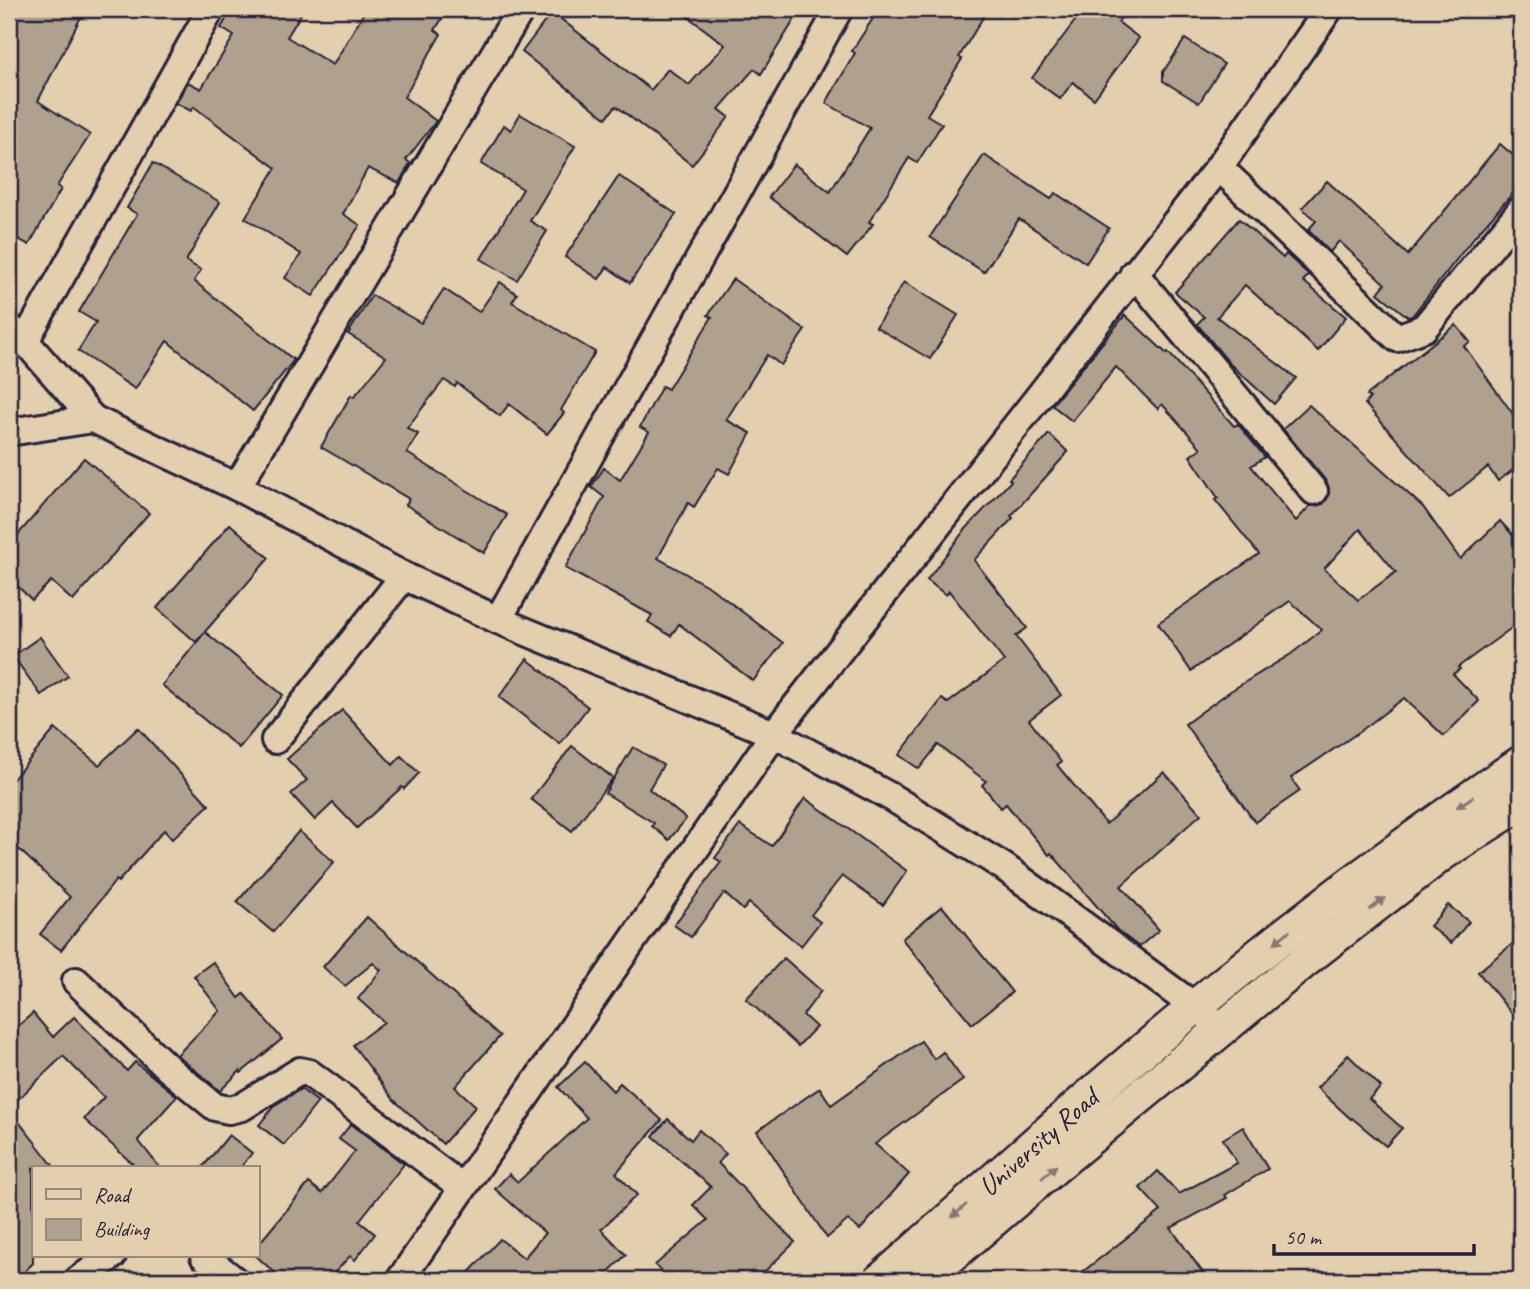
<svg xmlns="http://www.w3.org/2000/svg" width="1530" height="1289" viewBox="0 0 1530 1289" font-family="Caveat,sans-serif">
  <rect width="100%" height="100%" fill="#e3cfad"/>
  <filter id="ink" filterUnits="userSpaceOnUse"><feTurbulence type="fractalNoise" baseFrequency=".0143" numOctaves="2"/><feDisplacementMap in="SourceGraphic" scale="14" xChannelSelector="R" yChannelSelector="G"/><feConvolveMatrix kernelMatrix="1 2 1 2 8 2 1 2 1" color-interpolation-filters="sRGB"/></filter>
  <g filter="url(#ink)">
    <g fill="#b0a18f" stroke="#22223b" stroke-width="2" fill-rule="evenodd">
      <polygon points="9,9 85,9 38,101 90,135 57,186 61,189 29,245 9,234"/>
      <polygon points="232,9 304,9 287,37 333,65 366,9 448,9 435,30 441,34 404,97 436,121 406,160 410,163 399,183 368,168 343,214 360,225 313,296 285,278 301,254 245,218 276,168 194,107 191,111 176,103 188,82 201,89 234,36 221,28"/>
      <polygon points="678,9 801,9 761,74 754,69 719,109 729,117 692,165 616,106 606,118 522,52 552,12 651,90 668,69 689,85 725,45"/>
      <polygon points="879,9 988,9 959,57 962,59 927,115 942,124 917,163 909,158 869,222 873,224 847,257 769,197 794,164 830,192 870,128 826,103 855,53 852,51"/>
      <polygon points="1084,9 1128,9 1118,22 1139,38 1094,99 1073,82 1060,99 1032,78"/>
      <polygon points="1185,39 1224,64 1199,103 1163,81 1163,72"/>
      <polygon points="520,114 575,146 530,221 547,231 517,280 481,259 523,189 481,164 504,125 511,130"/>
      <polygon points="1500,144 1521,162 1521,184 1475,236 1412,316 1408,317 1378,293 1385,284 1339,241 1330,252 1308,230 1316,221 1302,208 1327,181 1408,255"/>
      <polygon points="984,155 1051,199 1055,193 1109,228 1086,263 1019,219 984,272 930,237"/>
      <polygon points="153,163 220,202 186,261 201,270 194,281 294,360 253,411 167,341 135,389 78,351 96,322 79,312 137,214 127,208"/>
      <polygon points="619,176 676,214 630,283 607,267 599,279 565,257"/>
      <polygon points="1239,219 1283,258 1286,254 1309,275 1303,281 1346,317 1318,351 1245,285 1217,317 1296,378 1274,404 1230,364 1197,324 1204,317 1175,292"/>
      <polygon points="733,279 805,330 781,365 767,355 726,420 751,433 729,474 718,468 694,507 688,503 658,558 711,588 783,643 753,681 679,624 671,636 648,622 652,615 565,568 604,497 591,487 604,468 620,480 649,432 640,427 662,386 668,389 712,317 708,315"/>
      <polygon points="500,282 517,294 512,302 595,352 561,410 564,413 547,434 509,404 500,416 457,383 455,387 444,380 407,428 418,434 407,453 507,515 484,553 406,505 409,499 321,447 351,395 354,397 386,357 348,334 372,295 421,323 444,289 479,312"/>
      <polygon points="904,282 958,315 930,359 876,327"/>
      <path d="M 1125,315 L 1167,354 L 1168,352 L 1234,426 L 1238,424 L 1265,457 L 1251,466 L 1296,521 L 1310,506 L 1323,504 L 1329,496 L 1329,488 L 1326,481 L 1283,429 L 1309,405 L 1423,507 L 1460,559 L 1500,521 L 1521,544 L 1521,621 L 1458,667 L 1460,669 L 1453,674 L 1479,701 L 1444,736 L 1404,698 L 1362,730 L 1291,778 L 1300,791 L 1255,822 L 1185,724 L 1229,692 L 1291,654 L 1322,630 L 1290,601 L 1191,671 L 1158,623 L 1259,554 L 1215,500 L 1218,498 L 1190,456 L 1201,448 L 1162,404 L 1158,409 L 1116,367 L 1072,421 L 1052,405 ZM 1360,529 L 1396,572 L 1358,600 L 1324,569 Z"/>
      <polygon points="1456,325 1470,342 1464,346 1521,425 1521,464 1498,481 1488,467 1449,498 1365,404 1370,398 1367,395"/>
      <polygon points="1049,434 1068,452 1011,516 1013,518 974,560 1027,628 1016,636 1061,695 1029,720 1061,762 1057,765 1106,824 1164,772 1201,814 1121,886 1159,930 1139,947 1118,931 1051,853 1049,855 1006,804 1001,808 982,785 986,781 938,745 919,769 899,755 942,699 948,703 1004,661 949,591 946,595 927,580 964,531 1011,481 1009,479"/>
      <polygon points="84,458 149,513 73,601 51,581 32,600 9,578 9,545"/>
      <polygon points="230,524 269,558 196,642 157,608"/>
      <polygon points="205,632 283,695 239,748 162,685"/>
      <polygon points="40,637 68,676 41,695 13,656"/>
      <polygon points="527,659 588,707 560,744 499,697"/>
      <polygon points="342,710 393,765 401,756 419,773 404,789 402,787 357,828 333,803 315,820 291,794 307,780 287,759"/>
      <polygon points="138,728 209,805 172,839 164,830 118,882 116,880 61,950 40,934 70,897 9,840 9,784 55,729 99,765"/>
      <polygon points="572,746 613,778 572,831 531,799"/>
      <polygon points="633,747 663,765 649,789 686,819 669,840 652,826 654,823 605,793"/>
      <polygon points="805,798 907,871 883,905 842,876 811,915 820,922 801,946 749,903 743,910 724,893 691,937 674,925 721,862 715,858 740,825 772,846"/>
      <polygon points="299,831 334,862 273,932 237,902"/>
      <polygon points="1448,905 1469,922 1451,943 1430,926"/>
      <polygon points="942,906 1012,992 972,1024 902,939"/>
      <polygon points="367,917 500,1036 455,1087 476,1106 443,1144 394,1100 353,1045 384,1022 358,999 381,970 373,963 345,986 323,967"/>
      <polygon points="1521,937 1521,1025 1478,972"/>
      <polygon points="784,958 821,991 803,1015 816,1027 798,1046 746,999"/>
      <polygon points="213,962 239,998 244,994 282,1039 241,1073 240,1071 220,1091 177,1055 220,1011 194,976"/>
      <polygon points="33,1013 53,1037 74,1017 127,1071 135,1062 177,1096 138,1140 160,1168 137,1168 84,1119 104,1097 63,1056 9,1108 9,1034"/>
      <polygon points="921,1041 934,1059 943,1052 963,1080 875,1144 909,1174 860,1230 848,1220 827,1238 757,1131 820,1088 831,1105"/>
      <polygon points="1348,1055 1381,1087 1369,1099 1402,1128 1386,1146 1352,1118 1351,1119 1317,1088"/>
      <polygon points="585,1062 613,1091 620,1083 662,1120 616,1173 637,1195 601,1229 626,1255 600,1280 462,1280 500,1239 524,1258 545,1233 495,1189 509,1174 518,1182 587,1118 558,1087"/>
      <polygon points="301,1089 318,1102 284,1145 259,1125 275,1105"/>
      <polygon points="9,1109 55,1168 33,1168 33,1263 16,1280 9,1280"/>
      <polygon points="668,1119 691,1140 699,1130 726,1154 718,1163 795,1242 756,1280 669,1280 655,1265 708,1220 693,1205 711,1187 653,1136"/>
      <polygon points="351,1124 404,1164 359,1221 375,1234 355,1260 350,1256 328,1280 283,1280 256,1256 257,1246 309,1183 322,1193 355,1151 339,1139"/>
      <polygon points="1243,1127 1268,1169 1225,1195 1227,1198 1171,1228 1208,1280 1072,1280 1161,1211 1140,1188 1158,1171 1179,1194 1237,1163 1223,1139"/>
      <polygon points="229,1135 252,1153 240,1168 202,1168"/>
    </g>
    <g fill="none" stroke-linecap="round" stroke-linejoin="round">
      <g stroke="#22223b" stroke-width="32">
        <g id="minor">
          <polyline points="1219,167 1397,338 1424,328 1521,210"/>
          <polyline points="1134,273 1314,491"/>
          <polyline points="9,327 25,341 93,419"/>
          <polyline points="25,341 211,9"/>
          <polyline points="9,432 93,419 237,487 404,576 498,620 774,734 891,797 1004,867 1209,1017"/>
          <polyline points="237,487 521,9"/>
          <polyline points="498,620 839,9"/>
          <polyline points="275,740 404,576"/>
          <polyline points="76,981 170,1070 215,1107 229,1110 242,1107 300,1071 309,1073 462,1187"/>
          <polyline points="204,1256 234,1280"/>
          <polyline points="78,1280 112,1256"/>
          <polyline points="400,1280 774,734 1219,167 1329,9"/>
        </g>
      </g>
      <g stroke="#22223b" stroke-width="38">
        <g id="major">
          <path d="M 881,1280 C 1017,1159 1153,1037 1297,925 C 1370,868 1445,815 1521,763"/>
          <polyline points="923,1280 1057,1165 1314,953 1443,853 1521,803"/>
        </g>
      </g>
      <use href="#minor" stroke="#e3cfad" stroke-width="26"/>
      <use href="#major" stroke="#e3cfad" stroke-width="33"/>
    </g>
    <defs><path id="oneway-solid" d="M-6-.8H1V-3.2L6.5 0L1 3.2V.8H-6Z" transform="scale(1.75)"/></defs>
    <g fill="#827874">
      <use href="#oneway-solid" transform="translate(1465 802) rotate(146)"/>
      <use href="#oneway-solid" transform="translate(1377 904) rotate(-38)"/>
      <use href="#oneway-solid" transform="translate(1282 937) rotate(141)"/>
      <use href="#oneway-solid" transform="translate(1049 1172) rotate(-41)"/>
      <use href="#oneway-solid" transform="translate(959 1211) rotate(138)"/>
    </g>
  </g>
  <g text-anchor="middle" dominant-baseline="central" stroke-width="5" stroke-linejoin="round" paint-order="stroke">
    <g font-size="28" fill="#22223b" stroke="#e3cfad">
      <text transform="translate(1038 1142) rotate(-41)">University Road</text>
    </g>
  </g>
  <rect width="1530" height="1289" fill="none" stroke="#e3cfad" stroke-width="35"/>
  <rect x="18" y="18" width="1495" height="1254" fill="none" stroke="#22223b" stroke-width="2.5" filter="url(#ink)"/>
  <rect x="32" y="1166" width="228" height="91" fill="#e3cfad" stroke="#968a7f" stroke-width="2"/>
  <rect x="46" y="1189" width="35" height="10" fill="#e3cfad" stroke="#968a7f" stroke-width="2"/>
  <text x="94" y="1202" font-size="21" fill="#22223b">Road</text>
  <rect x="46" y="1219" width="35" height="21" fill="#b0a18f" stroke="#968a7f" stroke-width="2"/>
  <text x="94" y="1236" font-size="21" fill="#22223b">Building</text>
  <path d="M1274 1244v10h200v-10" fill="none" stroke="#22223b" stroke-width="3.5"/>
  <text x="1285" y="1244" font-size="21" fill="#22223b" stroke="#e3cfad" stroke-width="5" paint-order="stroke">50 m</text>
</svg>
